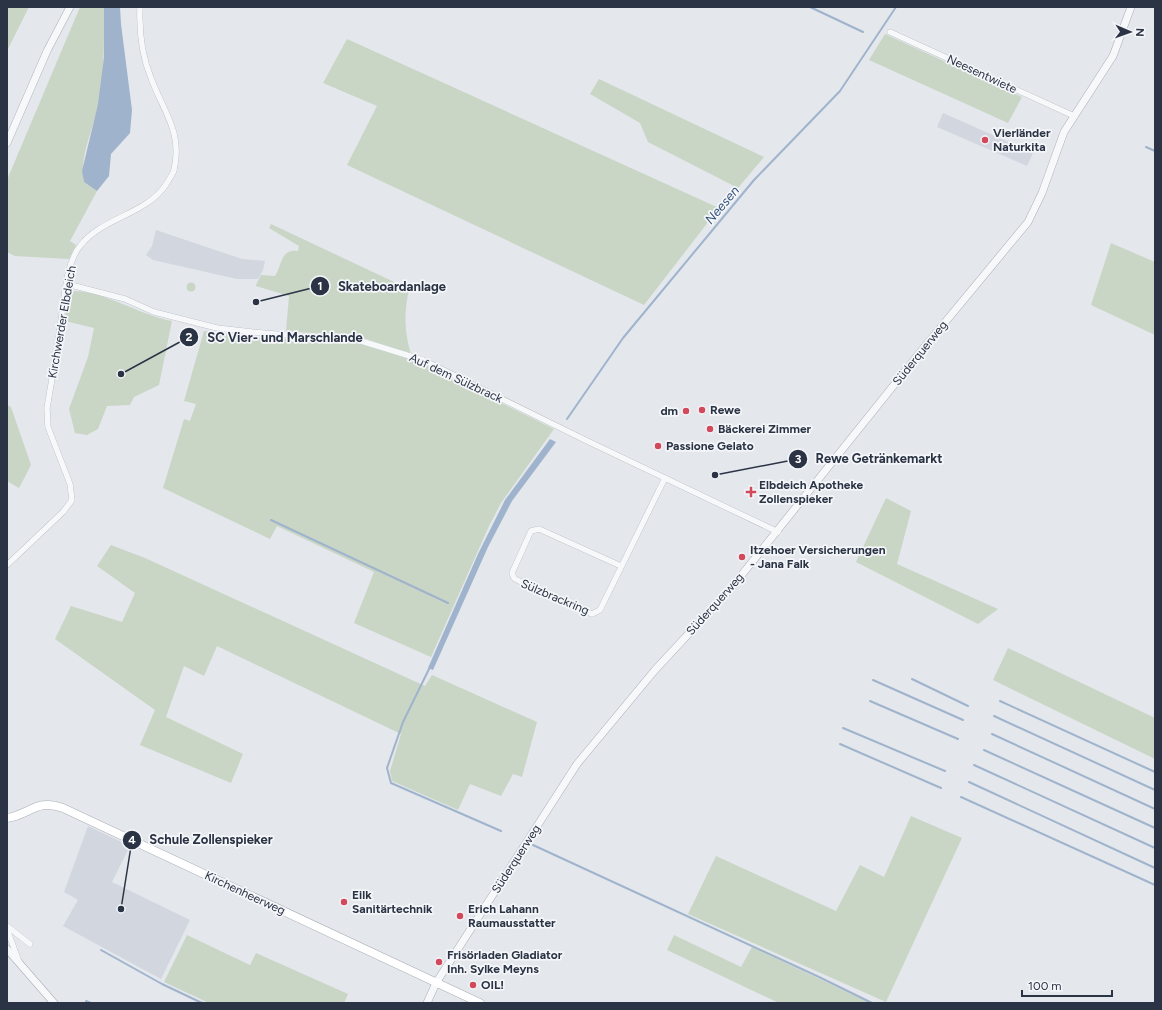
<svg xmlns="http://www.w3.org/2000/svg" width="1162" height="1010" viewBox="0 0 1162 1010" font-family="Figtree,sans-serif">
  <rect width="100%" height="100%" fill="#e4e7ec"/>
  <g fill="#d2d6de">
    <polygon points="943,113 1033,153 1027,166 937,127"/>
    <polygon points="156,230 242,259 265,261 263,270 258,279 237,279 153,260 146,255 152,246"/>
    <polygon points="88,826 130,846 112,882 190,920 161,979 63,926 78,900 64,892"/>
  </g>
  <g fill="#c9d6c5">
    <polygon points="7,7 29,7 7,51"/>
    <path d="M 80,7 L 104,7 C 104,40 105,73 98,105 C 93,130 79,157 84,182 L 97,191 L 70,241 L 76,245 L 69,259 L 15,256 L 7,252 L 7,180 Z"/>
    <polygon points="885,34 1022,97 1008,123 869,60"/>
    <polygon points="347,39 719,208 644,305 347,165 377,106 323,83"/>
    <polygon points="599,79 764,157 738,188 648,142 640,123 590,94"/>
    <path d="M 271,224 L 409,289 C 404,313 404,330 411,354 L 360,337 L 286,331 L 289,296 L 256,286 L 256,285 L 261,275 L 275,276 C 282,265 281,248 298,251 L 299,246 L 269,228 Z"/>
    <polygon points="1111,243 1155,262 1155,335 1091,305"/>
    <circle cx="191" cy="287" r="4.5"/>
    <path d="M 72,291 C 105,291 139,315 172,321 L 159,385 L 134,397 L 130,405 L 107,406 L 98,429 L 87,435 L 75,433 L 69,409 L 88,357 L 94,328 L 65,321 L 67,299 Z"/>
    <polygon points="204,331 251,337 362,343 421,363 554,429 501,503 489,526 431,657 354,623 374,572 277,526 270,539 163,488 184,419 190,421 196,404 184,401"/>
    <polygon points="7,405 11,407 31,465 19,488 7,481"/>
    <polygon points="886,498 911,511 897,564 998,609 978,624 856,562"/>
    <polygon points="111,545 145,558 425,686 432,675 537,722 522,777 513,774 501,796 470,784 458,810 392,781 390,771 401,734 217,646 204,676 184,666 166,717 243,754 231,783 140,745 155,710 55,639 71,606 122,622 135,593 97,566"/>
    <polygon points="1008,648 1155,718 1155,759 993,680"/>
    <polygon points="911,816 962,838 886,1002 688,914 716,856 836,911 860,865 884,877"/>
    <polygon points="187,935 250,965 256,953 348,994 344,1003 209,1003 164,982"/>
    <polygon points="674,935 741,967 752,947 870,1003 779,1003 667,950"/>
  </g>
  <g fill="#9fb4cc">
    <polygon points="104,7 120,7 121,24 132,110 130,133 111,154 109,176 97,191 84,182 82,171 98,104 104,57"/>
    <polygon points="550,439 556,442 512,501 488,547 433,670 428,668 478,554 505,500"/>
  </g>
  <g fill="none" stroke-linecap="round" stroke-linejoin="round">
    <g stroke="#9fb4cc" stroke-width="2">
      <polyline points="810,7 863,32"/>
      <polyline points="1146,147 1155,151"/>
      <polyline points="567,419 623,338 754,180 840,91 896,7"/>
      <polyline points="271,520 448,603"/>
      <polyline points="430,667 403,722 387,768 391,783 501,831"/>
      <polyline points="912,679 968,706"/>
      <polyline points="873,680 963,720"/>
      <polyline points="870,701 958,739"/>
      <polyline points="1000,701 1155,772"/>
      <polyline points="994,716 1155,790"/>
      <polyline points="843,728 945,771"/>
      <polyline points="992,734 1155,809"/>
      <polyline points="840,744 941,788"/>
      <polyline points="984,750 1155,828"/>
      <polyline points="974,765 1155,848"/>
      <polyline points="969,782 1155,868"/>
      <polyline points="961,797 1155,885"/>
      <polyline points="533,845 819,977 872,1003"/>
      <polyline points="101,950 162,984 202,1003"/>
      <polyline points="86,1001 91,1003"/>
    </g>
    <g stroke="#a9aeb7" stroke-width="6">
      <g id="minor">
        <polyline points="890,32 1074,116"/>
        <polyline points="67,284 125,299 154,312 217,328 252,332 361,341 423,360 583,439 778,532"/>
        <path d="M 7,565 L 63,512 L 72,500 L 70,484 L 48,427 L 47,408 C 52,379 57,350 61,321 C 64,300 66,263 80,246 C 102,217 147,215 167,183 C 169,179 173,174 174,170 C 183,132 163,111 151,78 C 142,56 139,31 140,7"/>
        <polyline points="621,566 539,529 531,531 512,573 514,578 517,580 592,614 600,610 665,478"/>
        <polyline points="7,926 30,944"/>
        <polyline points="7,929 19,962"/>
      </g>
    </g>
    <g stroke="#a9aeb7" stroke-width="8">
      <g id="tertiary">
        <polyline points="7,143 47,51 70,7"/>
        <polyline points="7,949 54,1003"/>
        <polyline points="427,1003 436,983 577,764 655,670 732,587 918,355 1028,222 1042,193 1064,132 1113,56 1131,7"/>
      </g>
    </g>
    <g stroke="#a9aeb7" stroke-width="9">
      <path id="secondary" d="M 7,818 C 30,815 36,798 63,808 L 480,1003"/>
    </g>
    <use href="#minor" stroke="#f7f8fa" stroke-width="5.5"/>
    <use href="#tertiary" stroke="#f7f8fa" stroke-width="7"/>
    <use href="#secondary" stroke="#fff" stroke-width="8"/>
  </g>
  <g fill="#d1495b" stroke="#f4f6f9" stroke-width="1.5">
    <circle cx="985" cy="140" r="4"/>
    <circle cx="702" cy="410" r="4"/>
    <circle cx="686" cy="411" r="4"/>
    <circle cx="710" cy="429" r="4"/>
    <circle cx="658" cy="446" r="4"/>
    <path d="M749 486h4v4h4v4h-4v4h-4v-4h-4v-4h4z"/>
    <circle cx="742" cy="557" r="4"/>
    <circle cx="344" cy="902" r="4"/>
    <circle cx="460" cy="916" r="4"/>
    <circle cx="439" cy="962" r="4"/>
    <circle cx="473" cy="985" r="4"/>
  </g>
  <g text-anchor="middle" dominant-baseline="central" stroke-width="3.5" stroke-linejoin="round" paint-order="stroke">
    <g font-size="12" fill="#2b3445" stroke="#f4f6f9">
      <text transform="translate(982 74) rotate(25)">Neesentwiete</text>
      <text transform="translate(62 322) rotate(-80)">Kirchwerder Elbdeich</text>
      <text transform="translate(920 353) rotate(-51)">Süderquerweg</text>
      <text transform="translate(456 378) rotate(25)">Auf dem Sülzbrack</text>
      <text transform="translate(555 597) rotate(23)">Sülzbrackring</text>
      <text transform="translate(715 604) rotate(-48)">Süderquerweg</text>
      <text transform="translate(516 859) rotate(-57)">Süderquerweg</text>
      <text transform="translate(245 893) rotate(25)">Kirchenheerweg</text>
    </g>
    <g font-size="12" font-weight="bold" fill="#2b3445" stroke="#f4f6f9" text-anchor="start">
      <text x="993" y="133">Vierländer<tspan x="993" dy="14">Naturkita</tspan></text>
      <text x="710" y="410">Rewe</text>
      <text x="678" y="411" text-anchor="end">dm</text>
      <text x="718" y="429">Bäckerei Zimmer</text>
      <text x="666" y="446">Passione Gelato</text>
      <text x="759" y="485">Elbdeich Apotheke<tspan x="759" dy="14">Zollenspieker</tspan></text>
      <text x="750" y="550">Itzehoer Versicherungen<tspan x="750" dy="14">- Jana Falk</tspan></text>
      <text x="352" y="895">Eilk<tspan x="352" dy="14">Sanitärtechnik</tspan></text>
      <text x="468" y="909">Erich Lahann<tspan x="468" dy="14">Raumausstatter</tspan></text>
      <text x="447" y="955">Frisörladen Gladiator<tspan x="447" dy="14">Inh. Sylke Meyns</tspan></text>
      <text x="481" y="985">OIL!</text>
    </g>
    <g font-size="13" font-style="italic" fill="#34527a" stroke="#f4f6f9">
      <text transform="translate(722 205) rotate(-50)">Neesen</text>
    </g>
  </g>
  <path fill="none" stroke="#2b3445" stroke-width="1.5" d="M256 302L320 286M121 374L189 337M715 475L798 459M121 909L132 840"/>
  <g fill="#2b3445" stroke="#f4f6f9" stroke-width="1.5">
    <circle cx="256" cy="302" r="4"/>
    <circle cx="121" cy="374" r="4"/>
    <circle cx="715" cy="475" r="4"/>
    <circle cx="121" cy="909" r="4"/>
    <circle cx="320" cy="286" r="10"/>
    <circle cx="189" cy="337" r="10"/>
    <circle cx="798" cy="459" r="10"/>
    <circle cx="132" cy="840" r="10"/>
  </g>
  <g font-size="12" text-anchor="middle" font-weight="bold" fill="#fff">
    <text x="320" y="290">1</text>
    <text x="189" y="341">2</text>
    <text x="798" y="463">3</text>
    <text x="132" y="844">4</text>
  </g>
  <g font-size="13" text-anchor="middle" font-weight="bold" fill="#2b3445" stroke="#f4f6f9" stroke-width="3.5" stroke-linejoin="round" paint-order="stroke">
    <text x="392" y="291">Skateboardanlage</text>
    <text x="285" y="342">SC Vier- und Marschlande</text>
    <text x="879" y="463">Rewe Getränkemarkt</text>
    <text x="211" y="844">Schule Zollenspieker</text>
  </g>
  <rect width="1162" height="1010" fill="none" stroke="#2b3445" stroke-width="16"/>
  <g transform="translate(1130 32) rotate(92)" stroke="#f4f6f9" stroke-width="3" paint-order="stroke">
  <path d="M0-3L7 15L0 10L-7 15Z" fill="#2b3445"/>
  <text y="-6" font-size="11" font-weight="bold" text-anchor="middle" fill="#2b3445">N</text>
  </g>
  <path d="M1022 990v6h90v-6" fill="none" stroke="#2b3445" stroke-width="2"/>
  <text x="1028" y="990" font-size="12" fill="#2b3445" stroke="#f4f6f9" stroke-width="3" paint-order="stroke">100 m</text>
</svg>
